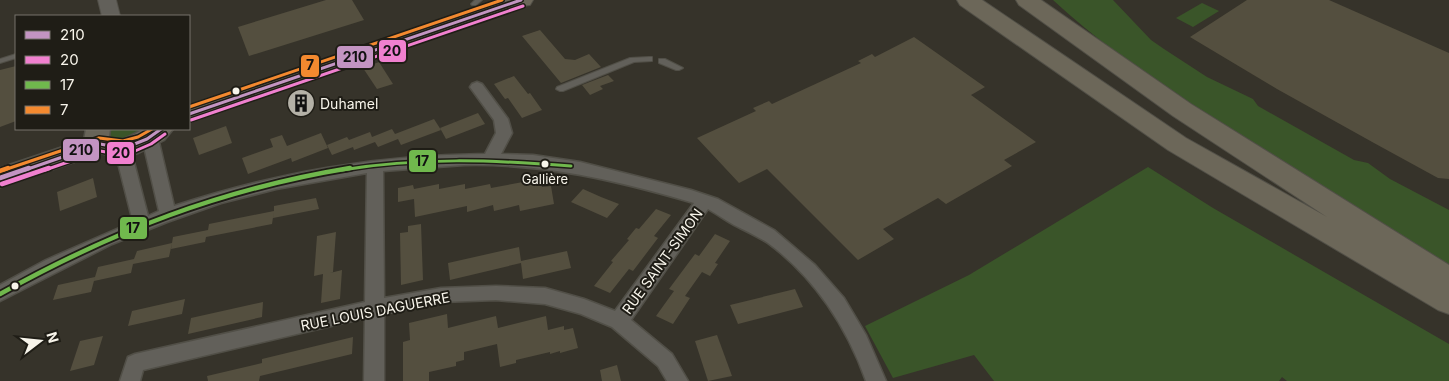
<svg xmlns="http://www.w3.org/2000/svg" width="1449" height="381" viewBox="0 0 1449 381" font-family="Inter,sans-serif">
  <rect width="100%" height="100%" fill="#36332a"/>
  <g fill="#3a5529">
    <path d="M 1053,0 L 1113,0 L 1151,40 L 1164,49 L 1207,77 L 1253,99 L 1258,106 L 1354,160 L 1368,163 L 1390,179 L 1449,210 L 1449,266 C 1360,213 1271,160 1185,101 C 1139,70 1094,38 1053,0 Z"/>
    <polygon points="1202,3 1219,11 1193,27 1176,18"/>
    <polygon points="104,129 155,129 112,143 103,132"/>
    <polygon points="1148,167 1213,208 1449,344 1449,381 1287,381 1282,377 1279,381 994,381 974,355 893,378 865,326 969,275"/>
  </g>
  <g fill="#544f3f">
    <polygon points="326,0 352,0 364,20 249,56 238,27"/>
    <polygon points="1247,0 1329,0 1449,53 1449,179 1438,178 1374,143 1277,89 1190,37"/>
    <polygon points="540,30 565,59 575,60 589,54 601,67 561,83 522,36"/>
    <polygon points="914,37 985,87 971,95 1036,142 1004,160 1012,166 946,204 938,198 883,229 894,239 858,260 767,169 739,183 697,138 756,111 753,108 769,101 772,104 861,63 858,61 872,54 875,57"/>
    <polygon points="379,62 393,84 377,89 363,68"/>
    <polygon points="16,66 16,121 0,127 0,70"/>
    <polygon points="608,75 614,81 600,86 603,89 590,95 582,85"/>
    <polygon points="514,76 528,94 530,93 542,110 522,118 508,98 505,99 494,84"/>
    <polygon points="478,113 485,124 446,139 440,128"/>
    <polygon points="434,119 441,130 401,145 398,139 378,147 375,142 354,150 353,147 332,155 327,145 347,137 349,140 370,132 372,137 392,129 395,134"/>
    <polygon points="226,126 232,143 199,155 193,138"/>
    <polygon points="321,133 328,148 292,162 291,158 248,174 242,158 273,147 270,139 282,135 287,146"/>
    <polygon points="93,178 97,197 60,211 57,192"/>
    <polygon points="523,182 531,185 541,183 542,187 551,186 554,204 520,211 519,205 494,211 493,205 467,212 467,206 415,217 414,199 398,202 398,188 413,185 414,189 439,184 439,189 465,184 465,189 490,184 491,188"/>
    <polygon points="583,189 601,197 619,204 607,218 571,202"/>
    <polygon points="316,198 319,209 273,218 274,211 272,224 206,237 205,242 171,249 172,243 169,257 133,264 131,273 94,281 95,277 91,292 53,300 58,285 95,277 98,267 134,259 137,251 172,243 173,237 208,230 209,224 274,211 274,206"/>
    <polygon points="656,209 671,215 654,236 658,238 633,271 629,269 610,293 594,286 613,262 611,261 629,240 627,239 636,228 639,229"/>
    <polygon points="421,224 423,280 401,285 400,233 408,232 408,226"/>
    <polygon points="336,232 333,272 330,273 342,270 340,299 321,303 323,274 314,276 317,236"/>
    <polygon points="715,234 730,241 715,263 718,264 710,276 702,272 685,296 690,298 673,324 656,316 674,291 669,289 695,254 699,256"/>
    <polygon points="519,247 521,261 567,251 571,268 523,279 521,263 450,280 448,263"/>
    <polygon points="795,289 803,307 738,324 730,305"/>
    <polygon points="185,299 182,314 128,326 132,311"/>
    <polygon points="263,302 262,317 188,334 191,318"/>
    <polygon points="447,314 448,328 496,316 498,328 546,316 548,330 564,326 564,330 573,328 578,348 560,353 560,351 550,354 550,352 516,360 516,363 500,367 497,344 464,352 464,360 456,362 456,366 429,372 429,381 403,381 403,342 410,340 409,323"/>
    <polygon points="717,335 732,376 708,381 695,341"/>
    <polygon points="103,336 94,365 70,371 80,341"/>
    <polygon points="353,337 352,354 260,376 259,381 208,381 207,376 262,363 262,359"/>
    <polygon points="617,365 621,381 602,381 600,370"/>
  </g>
  <g fill="none" stroke-linecap="round" stroke-linejoin="round">
    <g stroke="#514f47" stroke-width="2">
      <g id="lane">
        <polygon points="475,0 482,0 476,5 472,5 471,4"/>
        <polygon points="16,54 16,58 0,63 0,59"/>
        <polygon points="649,57 652,57 652,61 634,62 563,91 560,91 556,89 557,87 630,58"/>
        <polygon points="659,59 665,59 683,68 679,70 676,70 659,63"/>
      </g>
    </g>
    <g stroke="#514f47" stroke-width="3">
      <path id="street" d="M 477,82 L 482,84 L 508,119 L 512,133 L 501,154 L 533,155 L 580,162 L 691,190 L 718,199 L 774,230 L 815,265 L 844,298 L 866,335 L 886,381 L 866,381 C 847,327 814,277 768,243 C 757,236 746,231 734,225 C 725,220 717,214 708,209 L 631,320 L 672,354 L 688,381 L 667,381 L 658,366 L 612,327 L 581,314 L 545,304 L 496,300 L 441,302 L 384,314 L 384,381 L 364,381 L 365,318 L 143,370 L 140,381 L 120,381 L 128,357 L 135,354 L 365,302 L 367,173 L 276,189 L 221,203 L 167,222 L 112,244 L 0,301 L 0,285 L 46,260 L 133,222 L 114,147 L 117,143 L 122,142 L 127,143 L 130,147 L 148,216 L 159,211 L 142,138 L 145,134 L 150,133 L 155,134 L 158,138 L 174,206 C 279,172 376,155 485,154 L 496,133 L 494,120 L 470,87 L 472,84 ZM 464,165 C 544,163 618,181 694,203 L 615,311 L 584,299 L 545,288 L 496,286 L 441,288 L 384,298 L 383,171 Z"/>
    </g>
    <g stroke="#514f47" stroke-width="2">
      <polygon id="secondary" points="98,0 116,0 120,16 102,16"/>
    </g>
    <g stroke="#514f47" stroke-width="3">
      <g id="primary">
        <polygon points="501,0 531,0 528,4 189,122 189,106"/>
        <path d="M 86,129 L 110,129 L 109,137 C 122,146 134,132 145,129 C 153,127 166,129 173,129 L 164,140 L 138,153 L 120,157 L 100,153 L 0,187 L 0,168 L 84,140 Z"/>
      </g>
    </g>
    <g stroke="#514f47" stroke-width="2">
      <g id="highway">
        <polygon points="510,0 533,0 530,5 521,6 513,5"/>
        <polygon points="957,0 982,0 1186,138 1327,217 1173,116 1019,5 1016,0 1041,0 1191,104 1449,265 1449,314 1438,310 1168,150 960,5"/>
      </g>
    </g>
    <use href="#lane" fill="#62605a" fill-rule="evenodd"/>
    <use href="#street" fill="#62605a" fill-rule="evenodd"/>
    <use href="#secondary" fill="#62605a" fill-rule="evenodd"/>
    <use href="#primary" fill="#686459" fill-rule="evenodd"/>
    <use href="#highway" fill="#6c6759" fill-rule="evenodd"/>
    <g stroke="#1f1d16" stroke-width="6">
      <g id="bus-1-far1">
        <polyline points="189,114 521,0"/>
        <polyline points="25,170 100,144 117,147 132,145 147,139 161,129"/>
      </g>
    </g>
    <g stroke="#1f1d16" stroke-width="8">
      <polyline id="bus-1" points="0,178 29,168"/>
    </g>
    <g stroke="#1f1d16" stroke-width="6">
      <g id="bus-2-far1">
        <polyline points="191,120 523,6"/>
        <polyline points="45,170 100,151 118,154 135,151 151,144 165,134"/>
      </g>
    </g>
    <g stroke="#1f1d16" stroke-width="8">
      <polyline id="bus-2" points="2,184 49,168"/>
    </g>
    <g stroke="#1f1d16" stroke-width="6">
      <path id="bus-3-far1" d="M 342,170 C 418,157 495,160 571,166"/>
    </g>
    <g stroke="#1f1d16" stroke-width="8">
      <path id="bus-3" d="M 0,294 C 113,231 222,189 350,168"/>
    </g>
    <g stroke="#1f1d16" stroke-width="6">
      <g id="bus-4-far1">
        <polyline points="189,107 502,0"/>
        <polyline points="4,170 99,138 123,141 138,137 152,129"/>
      </g>
    </g>
    <g stroke="#1f1d16" stroke-width="8">
      <polyline id="bus-4" points="0,171 8,168"/>
    </g>
    <use href="#bus-1-far1" stroke="#c394c2" stroke-width="3"/>
    <use href="#bus-1" stroke="#c394c2" stroke-width="4.5"/>
    <use href="#bus-2-far1" stroke="#f080cf" stroke-width="3"/>
    <use href="#bus-2" stroke="#f080cf" stroke-width="4.5"/>
    <use href="#bus-3-far1" stroke="#70b84d" stroke-width="3"/>
    <use href="#bus-3" stroke="#70b84d" stroke-width="4.5"/>
    <use href="#bus-4-far1" stroke="#f3892f" stroke-width="3"/>
    <use href="#bus-4" stroke="#f3892f" stroke-width="4.5"/>
  </g>
  <defs>
    <g id="building-disc" transform="scale(1.4375)"><circle r="9.5" fill="#b4b1a7" stroke="#1f1d16"/><path d="M-4-6H4V6H1V3H-1V6H-4ZM-2.5-4.3h1.7v1.8h-1.7ZM.8-4.3h1.7v1.8H.8ZM-2.5-1h1.7V.8h-1.7ZM.8-1h1.7V.8H.8Z" fill="#111"/></g>
  </defs>
  <g fill-rule="evenodd">
    <use href="#building-disc" x="301" y="103"/>
  </g>
  <g fill="#f8f5eb" stroke="#1f1d16" stroke-width="2">
    <circle cx="236" cy="91" r="4.5"/>
    <circle cx="545" cy="164" r="4.5"/>
    <circle cx="15" cy="286" r="4.5"/>
  </g>
  <g text-anchor="middle" dominant-baseline="central" stroke-width="4" stroke-linejoin="round" paint-order="stroke">
    <g font-size="13" fill="#f8f5eb" stroke="#1f1d16">
      <text x="545" y="179">Gallière</text>
    </g>
    <g font-size="14" fill="#f8f5eb" stroke="#1f1d16" text-anchor="start">
      <text x="320" y="103">Duhamel</text>
    </g>
    <g font-size="14" fill="#f8f5eb" stroke="#1f1d16">
      <text transform="translate(662 261) rotate(-54)">RUE SAINT-SIMON</text>
      <text transform="translate(375 311) rotate(-11)">RUE LOUIS DAGUERRE</text>
    </g>
  </g>
  <g stroke="#1f1d16" stroke-width="2">
    <rect x="378" y="39" width="29" height="24" rx="5" fill="#f080cf"/>
    <rect x="336" y="45" width="38" height="24" rx="5" fill="#c394c2"/>
    <rect x="300" y="54" width="20" height="24" rx="5" fill="#f3892f"/>
    <rect x="62" y="138" width="38" height="24" rx="5" fill="#c394c2"/>
    <rect x="106" y="141" width="29" height="24" rx="5" fill="#f080cf"/>
    <rect x="408" y="149" width="29" height="24" rx="5" fill="#70b84d"/>
    <rect x="119" y="216" width="29" height="24" rx="5" fill="#70b84d"/>
  </g>
  <g font-size="14" text-anchor="middle" font-weight="bold" fill="#111">
    <text x="392" y="56">20</text>
    <text x="355" y="62">210</text>
    <text x="310" y="70">7</text>
    <text x="81" y="155">210</text>
    <text x="121" y="158">20</text>
    <text x="422" y="166">17</text>
    <text x="133" y="233">17</text>
  </g>
  <rect x="15" y="15" width="175" height="115" fill="#1f1d16" stroke="#76736b"/>
  <rect x="25" y="31" width="25" height="8" fill="#c394c2" stroke="#76736b"/>
  <text x="60" y="40" font-size="15" fill="#f8f5eb">210</text>
  <rect x="25" y="56" width="25" height="8" fill="#f080cf" stroke="#76736b"/>
  <text x="60" y="65" font-size="15" fill="#f8f5eb">20</text>
  <rect x="25" y="81" width="25" height="8" fill="#70b84d" stroke="#76736b"/>
  <text x="60" y="90" font-size="15" fill="#f8f5eb">17</text>
  <rect x="25" y="106" width="25" height="8" fill="#f3892f" stroke="#76736b"/>
  <text x="60" y="115" font-size="15" fill="#f8f5eb">7</text>
  <g transform="translate(40 341) rotate(74)" stroke="#1f1d16" stroke-width="4" paint-order="stroke">
  <path d="M0-4L9 19L0 12L-9 19Z" fill="#f8f5eb"/>
  <text y="-8" font-size="14" font-weight="bold" text-anchor="middle" fill="#f8f5eb">N</text>
  </g>
</svg>
